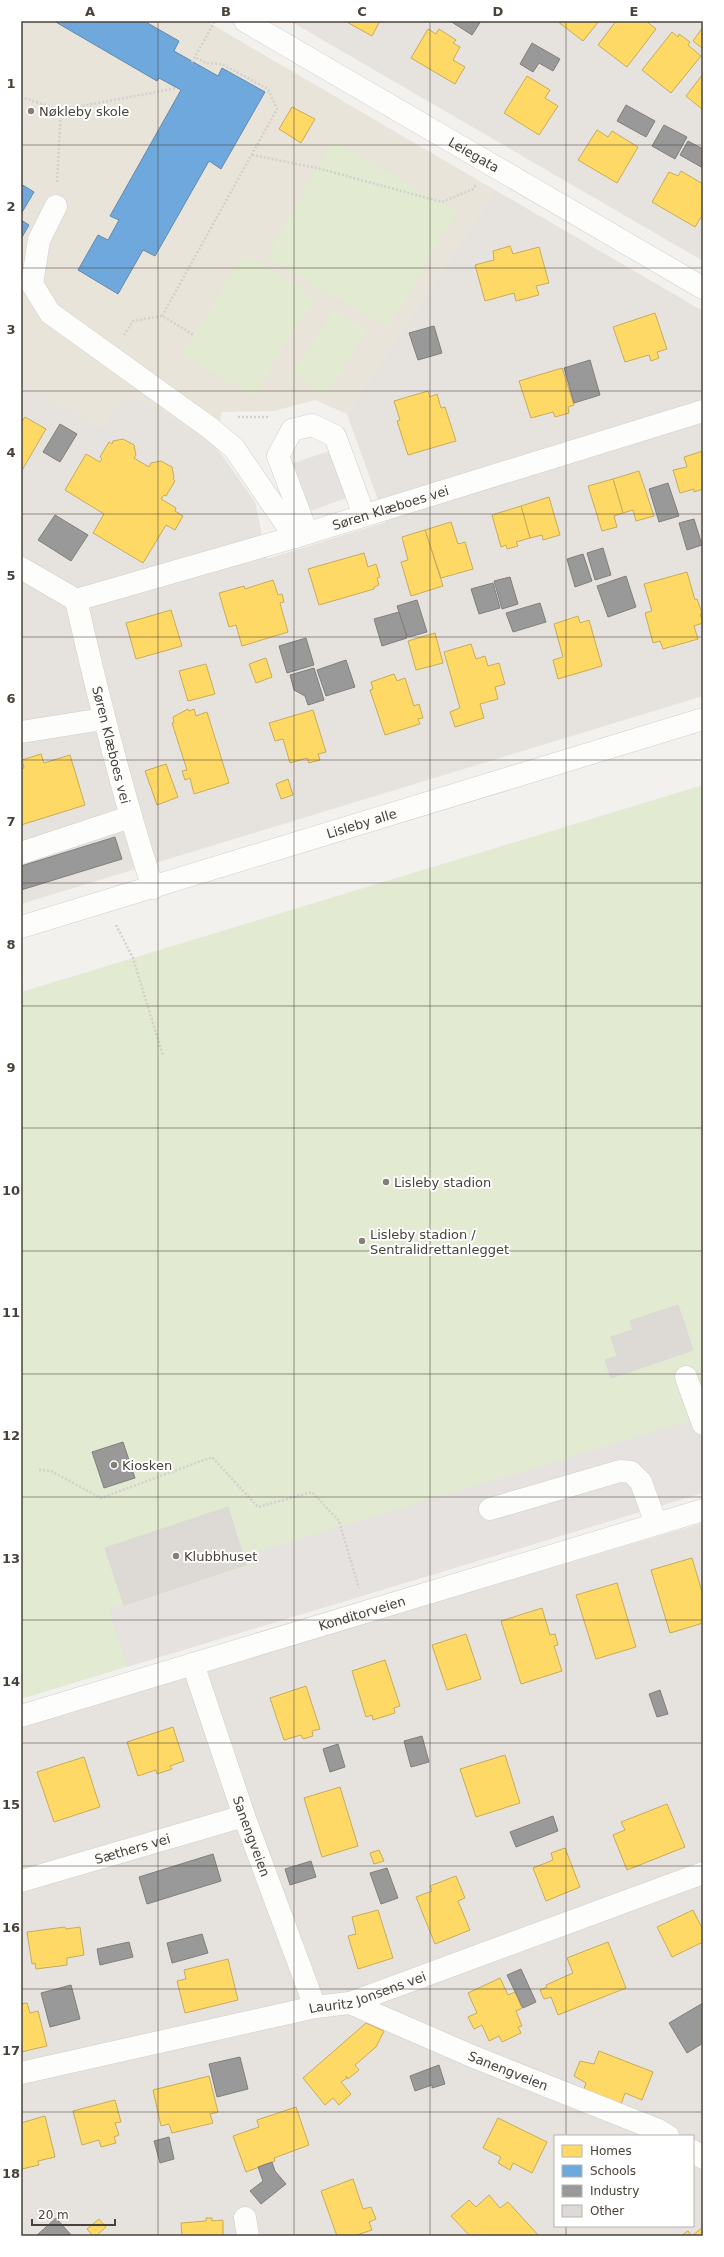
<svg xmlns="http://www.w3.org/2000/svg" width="724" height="2257" viewBox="0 0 724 2257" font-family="'DejaVu Sans',sans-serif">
  <rect width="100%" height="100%" fill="#f3f1ee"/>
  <g fill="#e6e2dd" fill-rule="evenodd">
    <polygon points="290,21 703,21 703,261"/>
    <polygon points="495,190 703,311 703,696 21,904 21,384 102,428 122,399 139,398 214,444 255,502 267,559 386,522 347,414"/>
    <path d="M 703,1523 L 703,2236 L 21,2236 L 21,1724 ZM 555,2136 L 693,2136 L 693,2226 L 555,2226 Z"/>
  </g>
  <polygon fill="#e9e4da" points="21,21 206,21 495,190 347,414 315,400 274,411 222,412 214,444 139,399 122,399 102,429 21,384"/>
  <g fill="#e2ead1">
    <polygon points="333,140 456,211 389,328 266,258"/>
    <polygon points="244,254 315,297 253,397 183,353"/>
    <polygon points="334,310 367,330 326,395 293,374"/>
    <polygon points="703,785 703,1491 21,1699 21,992"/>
  </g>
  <g fill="#e5e2df">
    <polygon points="340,447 357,494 300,515 283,467"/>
    <polygon points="703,1417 703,1493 127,1667 109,1609 253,1565 250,1554"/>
  </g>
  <g fill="#ffd966" stroke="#c8ac59">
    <polygon points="345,21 380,21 372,36"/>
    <polygon points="557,21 599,21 583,41"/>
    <polygon points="616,21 646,21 656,29 627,67 598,45"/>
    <polygon points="703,27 703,49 693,41"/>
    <polygon points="428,29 436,34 439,29 456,40 453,43 460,47 453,60 465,67 455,84 411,58"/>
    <polygon points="672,32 678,37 679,34 690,42 688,45 701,56 671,93 642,70"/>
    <polygon points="703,74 703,110 686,96"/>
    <polygon points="527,76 550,90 545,98 558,106 539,135 504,113"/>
    <polygon points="292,107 315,119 301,143 279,129"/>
    <polygon points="597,130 608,137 612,131 638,147 617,183 578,160"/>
    <polygon points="681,171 703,184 703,214 695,227 652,202 669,172 678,176"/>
    <polygon points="510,246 513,254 539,247 549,283 536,286 539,295 516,301 514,293 485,301 475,265 494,260 493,251"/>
    <polygon points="655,313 667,349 657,352 659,358 651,361 649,355 625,362 613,327"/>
    <polygon points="562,368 574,405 568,407 569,413 555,417 553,412 531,418 519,381"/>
    <polygon points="428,391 430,397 437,394 441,408 445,407 456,441 408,455 397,421 400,420 394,401"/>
    <polygon points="25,417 46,429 21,472 21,423"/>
    <polygon points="123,439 134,445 136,455 134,458 149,467 151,463 161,461 172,467 174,477 173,479 175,481 166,496 164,495 161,499 176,508 175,511 183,516 175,530 166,525 143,563 93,533 104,514 65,490 86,454 100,462 102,459 100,457 109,442 112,444 113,441"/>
    <polygon points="703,451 703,489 694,492 694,489 680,493 673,470 687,467 684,457"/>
    <polygon points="639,471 654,516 636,521 633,510 623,513 613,479"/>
    <polygon points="613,479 623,513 614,516 617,527 602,531 588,486"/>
    <polygon points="549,497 560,535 543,540 542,535 530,538 521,506"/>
    <polygon points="521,506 530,538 516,542 518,546 507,549 506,545 501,547 492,515"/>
    <polygon points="451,522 458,544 465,542 473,569 441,578 425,530"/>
    <polygon points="425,530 443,586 411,596 401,562 408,560 402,537"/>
    <polygon points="364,553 368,567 376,564 380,577 377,578 379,585 374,587 374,589 319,605 308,569"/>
    <polygon points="687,572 695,600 697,599 702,613 700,614 703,623 694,626 698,639 663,649 660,641 653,643 645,613 652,611 644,584"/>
    <polygon points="273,580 278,595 282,594 284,602 280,603 288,632 242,646 236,625 229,627 219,593 244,586 245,589"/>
    <polygon points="171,610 182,646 136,659 126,623"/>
    <polygon points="578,616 580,623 589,620 602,666 558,679 553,660 563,657 554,624"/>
    <polygon points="435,633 443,663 416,670 408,641"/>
    <polygon points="471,644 476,659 485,656 488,666 499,663 505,684 495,687 498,699 480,704 484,718 455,727 450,712 460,708 444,652"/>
    <polygon points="266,658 272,677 256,683 249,664"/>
    <polygon points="206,664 215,694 188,701 179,671"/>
    <polygon points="394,674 397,681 405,678 414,706 419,704 423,718 418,719 420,724 385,735 370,690 373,689 371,682"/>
    <polygon points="188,709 189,711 194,709 196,716 207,712 229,783 194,794 190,778 185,780 182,771 187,770 172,723 174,723 173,717"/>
    <polygon points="313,710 326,752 318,754 320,760 309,763 307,758 290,763 283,739 275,741 269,723"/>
    <polygon points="41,754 44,763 70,755 85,805 21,825 21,769 24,768 22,760"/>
    <polygon points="166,764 178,797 157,805 145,771"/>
    <polygon points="288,779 293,795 281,799 276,784"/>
    <polygon points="692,1558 703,1595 703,1623 670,1633 651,1570"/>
    <polygon points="617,1583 636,1647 596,1659 576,1595"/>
    <polygon points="542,1608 550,1635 555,1634 558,1645 554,1646 562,1671 521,1684 501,1621"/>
    <polygon points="466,1634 481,1679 447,1690 432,1645"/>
    <polygon points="385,1660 400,1706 394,1708 395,1713 373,1720 372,1715 366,1717 352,1671"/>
    <polygon points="306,1686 320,1729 312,1731 313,1736 303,1739 301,1735 284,1740 270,1698"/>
    <polygon points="173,1727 184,1761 170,1766 172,1769 157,1774 156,1770 138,1776 127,1742"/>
    <polygon points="505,1755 520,1803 476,1817 460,1769"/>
    <polygon points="84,1757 100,1807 54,1822 37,1772"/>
    <polygon points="340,1787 358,1846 322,1857 304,1798"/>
    <polygon points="667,1804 685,1847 627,1870 613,1835 625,1830 621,1822"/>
    <polygon points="565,1848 580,1887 546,1901 533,1868 553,1860 551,1853"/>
    <polygon points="379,1850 384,1861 374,1864 370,1853"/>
    <polygon points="456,1876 465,1898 458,1901 470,1930 435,1944 416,1897 432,1891 430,1886"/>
    <polygon points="378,1910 393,1958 358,1969 348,1936 356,1934 352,1917"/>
    <polygon points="693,1910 703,1930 703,1942 672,1957 657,1927"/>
    <polygon points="65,1927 66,1929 80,1927 84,1955 67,1958 67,1965 36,1969 35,1963 32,1964 27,1932"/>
    <polygon points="608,1942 626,1988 558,2015 551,1997 544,1999 540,1990 547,1987 546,1985 573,1973 567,1958"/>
    <polygon points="228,1959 238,2000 185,2013 177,1981 186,1979 184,1970"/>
    <polygon points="500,1978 508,1995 515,1992 522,2008 516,2011 522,2026 518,2027 521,2033 502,2042 499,2036 489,2041 482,2025 474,2029 468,2017 477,2013 468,1993"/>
    <polygon points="27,2003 30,2013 38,2011 47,2046 21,2052 21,2004"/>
    <polygon points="366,2023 384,2031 376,2047 355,2065 359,2070 348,2079 346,2076 347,2078 341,2082 351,2094 339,2105 333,2098 325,2105 303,2078"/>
    <polygon points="599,2051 653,2072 642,2100 625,2093 619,2110 582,2095 586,2083 574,2076 580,2061 594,2064"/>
    <polygon points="209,2076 218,2112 210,2114 213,2123 172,2133 169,2124 161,2126 153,2090"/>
    <polygon points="115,2100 121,2122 115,2123 119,2135 114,2137 116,2143 101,2147 99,2140 82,2145 73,2111"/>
    <polygon points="296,2107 309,2145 274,2158 275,2161 246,2172 233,2136 259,2127 257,2120"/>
    <polygon points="45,2116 55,2157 38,2161 39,2165 22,2169 21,2123"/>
    <polygon points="498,2118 547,2142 532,2173 513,2163 510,2170 498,2163 501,2157 483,2148"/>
    <polygon points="353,2179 363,2209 371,2207 376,2219 369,2222 372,2230 354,2236 337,2236 321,2191"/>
    <polygon points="489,2195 500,2208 508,2202 539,2236 470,2236 451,2216 469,2200 476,2207"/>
    <polygon points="206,2218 212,2218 212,2221 223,2220 223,2236 182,2236 181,2223 206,2221"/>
    <polygon points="99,2219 106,2227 96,2236 93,2236 87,2229"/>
    <polygon points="703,2227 703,2236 681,2236 688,2231 692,2236"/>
  </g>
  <g fill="#6fa8dc" stroke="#6489ab">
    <polygon points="54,21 144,21 179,41 174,51 218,76 222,68 265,92 221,169 209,161 155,256 143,250 118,294 78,270 98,235 108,240 119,220 110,216 181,90 159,78 157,81"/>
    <polygon points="21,184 34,192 21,214"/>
    <polygon points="21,220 29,225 21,239"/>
  </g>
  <g fill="#999" stroke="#817f7c">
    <polygon points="450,21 481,21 472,35"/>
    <polygon points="532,43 560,59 553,71 539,63 533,72 520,64"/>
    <polygon points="626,105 655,121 646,137 617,121"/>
    <polygon points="664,125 687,137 675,159 652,146"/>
    <polygon points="688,141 703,149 703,168 680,155"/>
    <polygon points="434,326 442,353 418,360 409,333"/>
    <polygon points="590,360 600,395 574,403 564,368"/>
    <polygon points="60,424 77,434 60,462 43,452"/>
    <polygon points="668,483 679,516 659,522 649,489"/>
    <polygon points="55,515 88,535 71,561 38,540"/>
    <polygon points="694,519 702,545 687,550 679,523"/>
    <polygon points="603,548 611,575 595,580 587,553"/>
    <polygon points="583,554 592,581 575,587 567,559"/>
    <polygon points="626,576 636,607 608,617 597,586"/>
    <polygon points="510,577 518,604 502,609 494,581"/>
    <polygon points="493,583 500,608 479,614 471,589"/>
    <polygon points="417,600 427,632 409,637 407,636 397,606"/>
    <polygon points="540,603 546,622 513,632 506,613"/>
    <polygon points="399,612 407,638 382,646 374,619"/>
    <polygon points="306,638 314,665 287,673 279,646"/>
    <polygon points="346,660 355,687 326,696 317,670"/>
    <polygon points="314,668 324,700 308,705 305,696 294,690 290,675"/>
    <polygon points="115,837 122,859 21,890 21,866"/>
    <polygon points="123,1442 135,1478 104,1488 92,1452"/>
    <polygon points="660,1690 668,1714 657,1717 649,1694"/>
    <polygon points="422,1736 429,1762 411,1767 404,1741"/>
    <polygon points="338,1744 345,1767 330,1772 323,1749"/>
    <polygon points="553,1816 558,1831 516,1847 510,1832"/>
    <polygon points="213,1854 221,1881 147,1904 139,1877"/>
    <polygon points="311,1861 316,1877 290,1885 285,1869"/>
    <polygon points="387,1868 398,1898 381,1904 370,1873"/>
    <polygon points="202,1934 208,1953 172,1963 167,1943"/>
    <polygon points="129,1942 133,1957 100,1965 97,1949"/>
    <polygon points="521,1969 536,2002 523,2008 507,1975"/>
    <polygon points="71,1985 80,2019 50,2027 41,1993"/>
    <polygon points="703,2003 703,2043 687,2053 669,2023"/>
    <polygon points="240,2057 248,2089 217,2097 209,2064"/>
    <polygon points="439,2065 445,2084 432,2088 432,2085 415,2091 410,2076"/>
    <polygon points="169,2137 174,2159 160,2163 154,2141"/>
    <polygon points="272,2162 275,2171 286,2184 261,2204 250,2191 263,2181 258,2167"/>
    <polygon points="56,2218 72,2236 36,2236"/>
  </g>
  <g fill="#dddad6" stroke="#dbd8d4">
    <polygon points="678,1305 693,1350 611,1378 605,1360 617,1356 611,1337 633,1330 630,1321"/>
    <polygon points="228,1507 246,1565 124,1605 105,1548"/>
  </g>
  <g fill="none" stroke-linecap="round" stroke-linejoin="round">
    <g stroke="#d1cfcc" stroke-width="23">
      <g id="minor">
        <path id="s1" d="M 245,21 L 703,288"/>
        <polyline points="56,206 39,240 32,284 50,313 210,428 234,448 295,537"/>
        <polyline points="307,533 278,456 292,430 312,425 335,436 364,515"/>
        <polyline points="21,568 76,600"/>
        <polyline points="21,732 103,719"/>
        <polyline points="21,853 130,817"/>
        <path id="s2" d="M 153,888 C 122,793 98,697 76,600 L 295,537 L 703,411"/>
        <path id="s3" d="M 21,927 L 703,719"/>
        <polyline points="686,1377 703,1424"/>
        <polyline points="490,1509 620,1471 631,1472 641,1482 656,1524"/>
        <path id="s4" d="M 193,1664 L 244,1816 L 315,2007"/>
        <path id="s5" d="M 21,1716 L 703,1510"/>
        <path id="s6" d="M 21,1881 L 244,1816"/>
        <path id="s7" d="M 350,2003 L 474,2057 L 658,2130 L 668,2136"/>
        <path id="s8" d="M 21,2073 L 315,2007 L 350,2003 L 703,1873"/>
        <polyline points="693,2151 703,2158"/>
        <polyline points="245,2218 248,2236"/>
      </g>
    </g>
    <g stroke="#d3d1cc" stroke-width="2.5" stroke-dasharray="2 2" stroke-linecap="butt">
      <polyline points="192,62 214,23"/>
      <polyline points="21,97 61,110 177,88"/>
      <polyline points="252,155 317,168 442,202 473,189 476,185"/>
      <polyline points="57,182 61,110"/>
      <polyline points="162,316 277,109 268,89 222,64 206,63 195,57"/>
      <polyline points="124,335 133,321 162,316 194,335"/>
      <polyline points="238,417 270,417"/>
      <polyline points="116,925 133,958 163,1056"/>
      <polyline points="39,1470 51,1471 101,1498 212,1457 258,1507 312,1492 339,1521 359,1588"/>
    </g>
    <use href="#minor" stroke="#fdfdfc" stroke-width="22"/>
  </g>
  <path fill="none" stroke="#49423a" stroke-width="1" stroke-opacity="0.55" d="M 158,21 L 158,2236M 294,21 L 294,2236M 430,21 L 430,2236M 566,21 L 566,2136M 21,145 L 703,145M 21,268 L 703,268M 21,391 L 703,391M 21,514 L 703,514M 21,637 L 703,637M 21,760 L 703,760M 21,883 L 703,883M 21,1006 L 703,1006M 21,1128 L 703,1128M 21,1251 L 703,1251M 21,1374 L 703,1374M 21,1497 L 703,1497M 21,1620 L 703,1620M 21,1743 L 703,1743M 21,1866 L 703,1866M 21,1989 L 703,1989M 21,2112 L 703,2112M 566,2226 L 566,2236"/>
  <g fill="#847f79" stroke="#fff" stroke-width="1.5">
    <circle cx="31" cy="111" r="4"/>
    <circle cx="386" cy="1182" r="4"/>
    <circle cx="362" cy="1241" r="4"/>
    <circle cx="114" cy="1465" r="4"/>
    <circle cx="176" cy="1556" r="4"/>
  </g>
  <g text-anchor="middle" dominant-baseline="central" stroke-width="4" stroke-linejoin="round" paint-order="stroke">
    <g font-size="13" fill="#49423a" stroke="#fff" text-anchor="start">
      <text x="39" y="111">Nøkleby skole</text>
      <text x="394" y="1182">Lisleby stadion</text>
      <text x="370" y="1234">Lisleby stadion /<tspan x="370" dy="15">Sentralidrettanlegget</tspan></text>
      <text x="122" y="1465">Kiosken</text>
      <text x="184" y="1556">Klubbhuset</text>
    </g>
    <g font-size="13" fill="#49423a" stroke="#fff">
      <text stroke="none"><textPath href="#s1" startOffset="265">Leiegata</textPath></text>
      <text stroke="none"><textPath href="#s2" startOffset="626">Søren Klæboes vei</textPath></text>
      <text transform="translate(111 745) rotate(76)">Søren Klæboes vei</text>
      <text stroke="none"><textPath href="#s3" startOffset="356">Lisleby alle</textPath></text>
      <text stroke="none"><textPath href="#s5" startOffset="356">Konditorveien</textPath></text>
      <text stroke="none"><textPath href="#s4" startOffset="182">Sanengveien</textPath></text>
      <text stroke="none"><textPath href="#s6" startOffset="116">Sæthers vei</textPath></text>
      <text stroke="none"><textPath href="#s8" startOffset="356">Lauritz Jonsens vei</textPath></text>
      <text stroke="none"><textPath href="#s7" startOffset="172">Sanengveien</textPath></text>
    </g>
  </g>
  <rect width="724" height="2257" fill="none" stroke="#ffffff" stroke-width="44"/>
  <rect x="554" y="2135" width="140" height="92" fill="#ffffff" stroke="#b6b3b0"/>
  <rect x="562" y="2145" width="20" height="12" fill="#ffd966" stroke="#b6b3b0"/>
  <text x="590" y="2155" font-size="12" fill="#49423a">Homes</text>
  <rect x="562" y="2165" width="20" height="12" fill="#6fa8dc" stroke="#b6b3b0"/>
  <text x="590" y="2175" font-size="12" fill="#49423a">Schools</text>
  <rect x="562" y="2185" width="20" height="12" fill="#999999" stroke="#b6b3b0"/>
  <text x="590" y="2195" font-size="12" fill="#49423a">Industry</text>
  <rect x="562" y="2205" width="20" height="12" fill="#dddad6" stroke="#b6b3b0"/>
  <text x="590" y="2215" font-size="12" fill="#49423a">Other</text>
  <path d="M32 2219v6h83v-6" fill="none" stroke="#49423a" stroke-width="2"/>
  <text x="38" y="2219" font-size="12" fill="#49423a" stroke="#ffffff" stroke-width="3" paint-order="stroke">20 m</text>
  <rect x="22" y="22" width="680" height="2213" fill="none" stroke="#49423a" stroke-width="1.5"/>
  <g font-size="13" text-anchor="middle" font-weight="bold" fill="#49423a">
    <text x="90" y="16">A</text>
    <text x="226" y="16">B</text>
    <text x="362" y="16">C</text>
    <text x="498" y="16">D</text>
    <text x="634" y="16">E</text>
    <text x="11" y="88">1</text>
    <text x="11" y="211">2</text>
    <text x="11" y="334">3</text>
    <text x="11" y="457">4</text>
    <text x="11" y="580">5</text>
    <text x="11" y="703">6</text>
    <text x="11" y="826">7</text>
    <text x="11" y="949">8</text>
    <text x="11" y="1072">9</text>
    <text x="11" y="1195">10</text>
    <text x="11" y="1317">11</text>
    <text x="11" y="1440">12</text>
    <text x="11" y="1563">13</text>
    <text x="11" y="1686">14</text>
    <text x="11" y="1809">15</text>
    <text x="11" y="1932">16</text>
    <text x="11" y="2055">17</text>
    <text x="11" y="2178">18</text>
  </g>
</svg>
